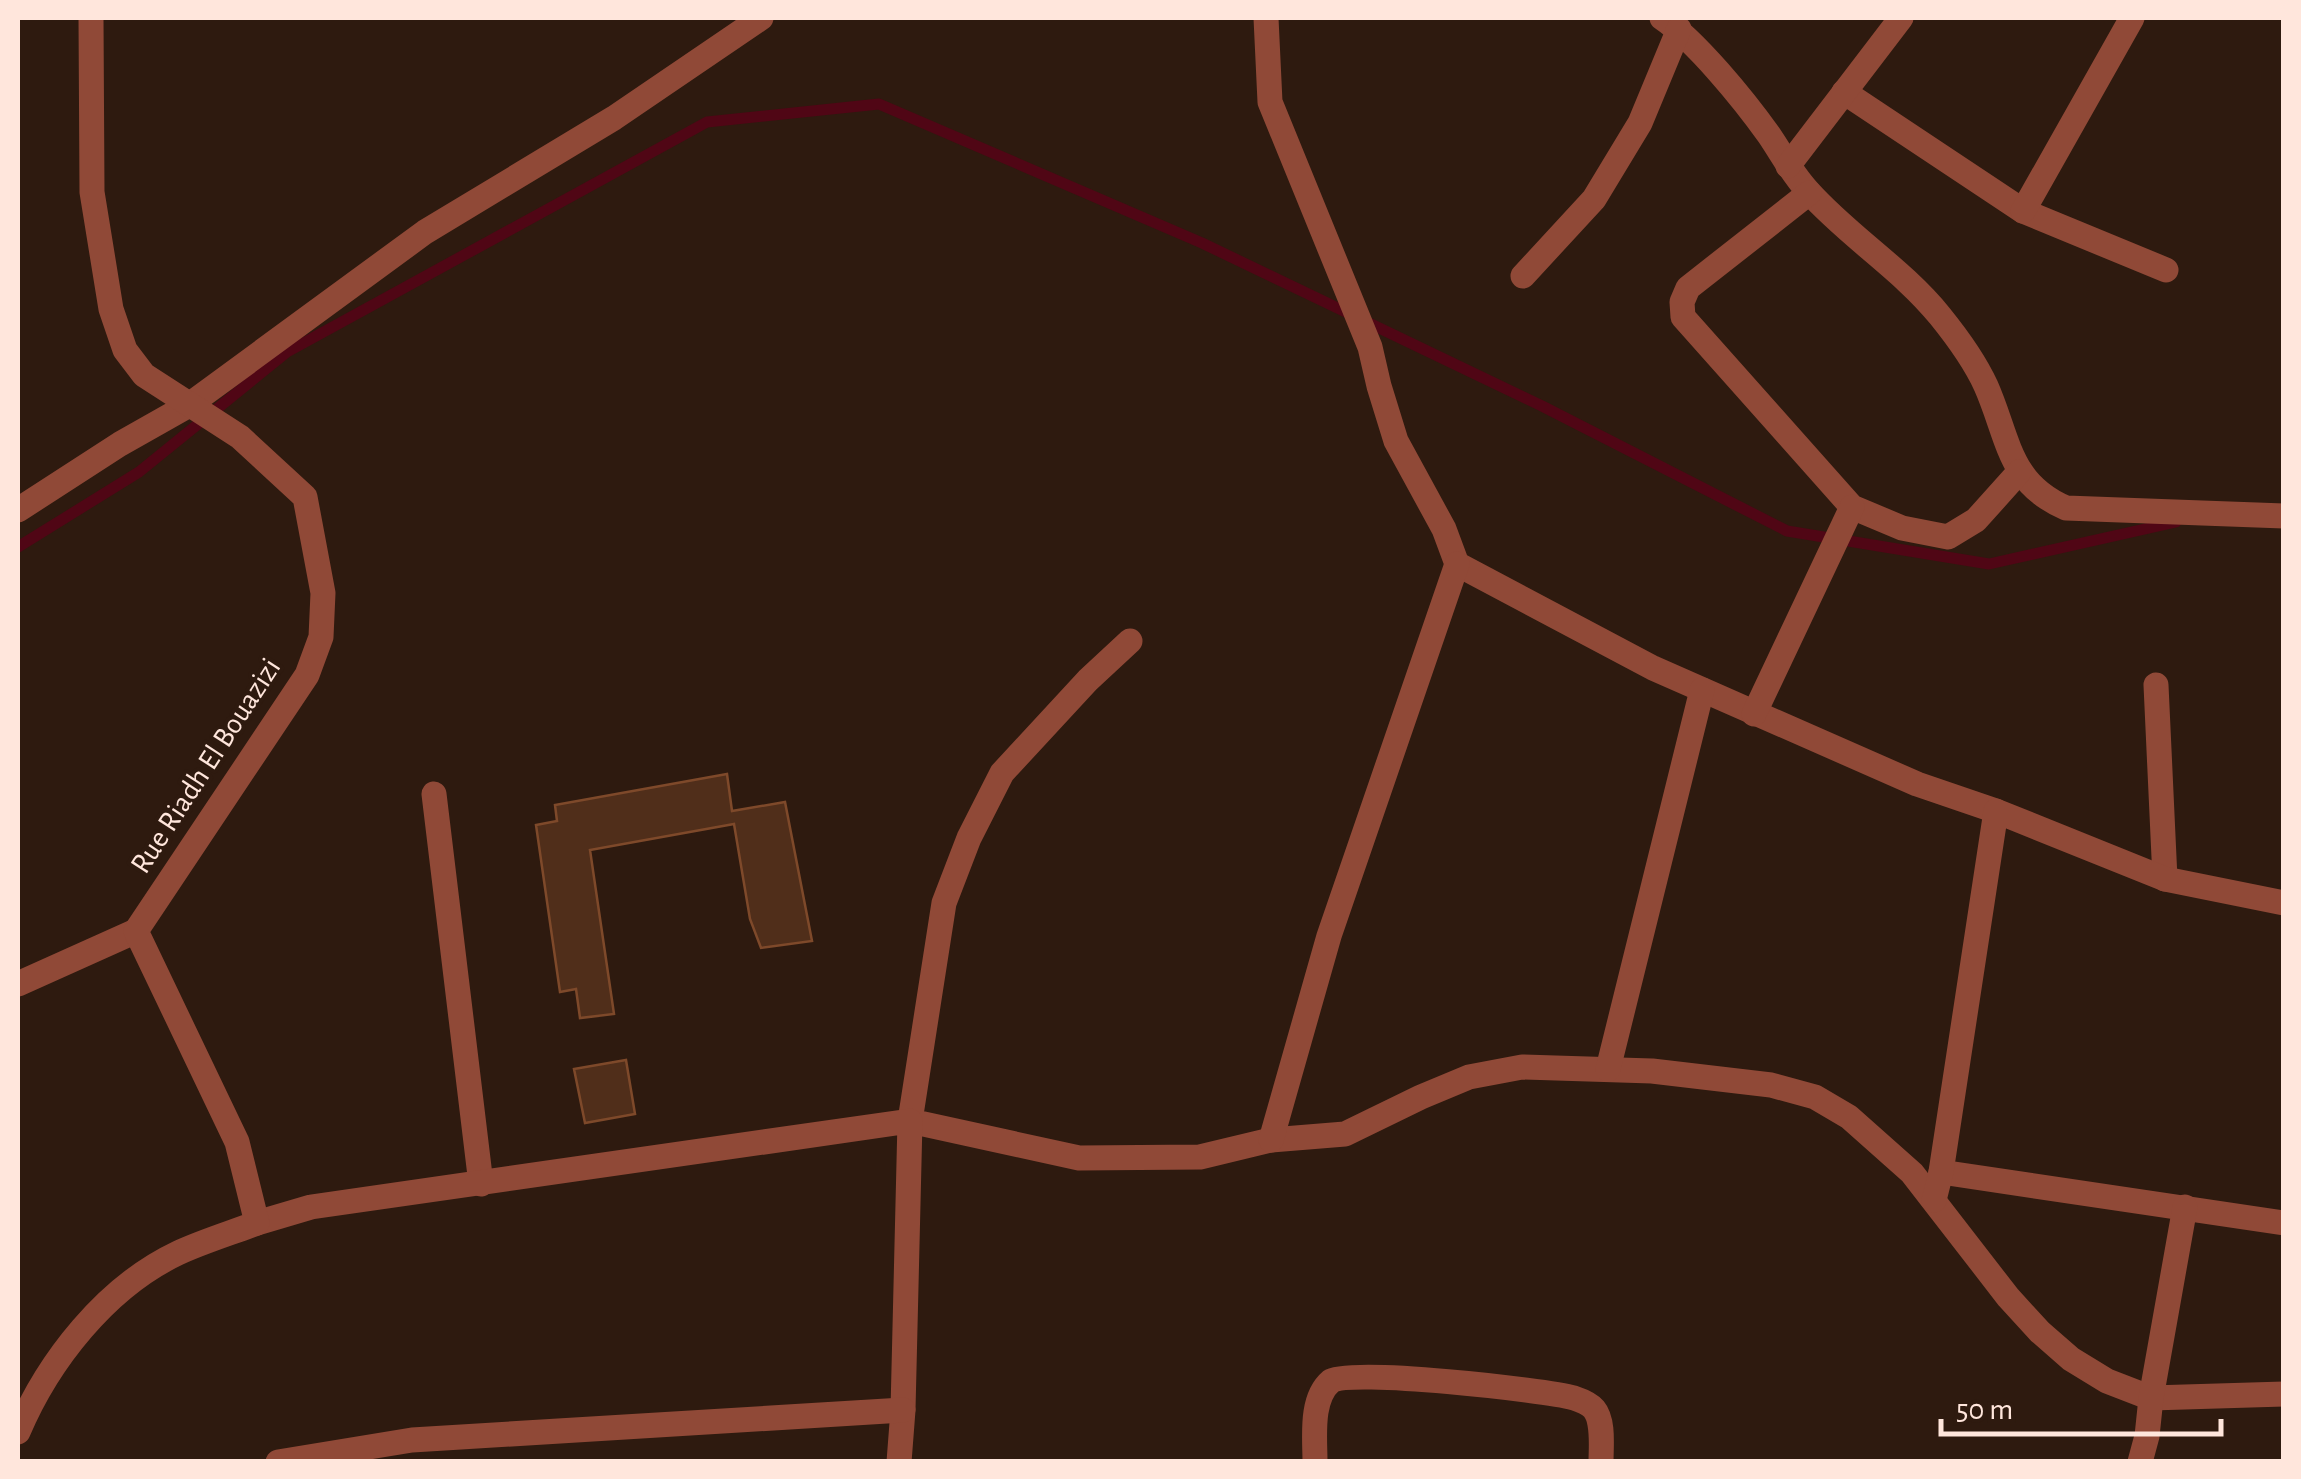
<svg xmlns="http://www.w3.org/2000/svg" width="2301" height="1479" viewBox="0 0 2301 1479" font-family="'Alegreya Sans',sans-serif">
  <rect width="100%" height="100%" fill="#2e1a0f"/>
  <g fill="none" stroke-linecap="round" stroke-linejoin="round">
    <polyline stroke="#500615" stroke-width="11" points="18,547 139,472 287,352 707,122 879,104 1202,243 1542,406 1787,531 1989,564 2176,522"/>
  </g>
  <g fill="#502e1a" stroke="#7e492a" stroke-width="2.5">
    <polygon points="727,774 732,811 785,802 812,941 761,948 750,919 734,824 590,850 614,1014 580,1018 576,989 560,992 536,825 557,821 555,805"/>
    <polygon points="626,1060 635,1114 585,1123 574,1069"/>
  </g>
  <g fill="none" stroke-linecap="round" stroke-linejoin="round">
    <g stroke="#904937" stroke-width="25">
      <polyline points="1266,18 1270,102 1370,347 1379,386 1396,441 1444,529 1457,564 1653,668 1917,784 1996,811"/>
      <path d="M 1662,18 C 1696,41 1744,100 1769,135 C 1782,154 1792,174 1808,191 C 1848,236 1902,269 1940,316 C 1957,337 1975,362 1986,386 C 2009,438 2008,483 2066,508 L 2284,516"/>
      <polyline points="1844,92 2023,211 2166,270"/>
      <polyline points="1788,166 1901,18"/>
      <polyline points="1809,193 1688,288 1682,302 1683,317 1852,507 1902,528 1948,537 1976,520 2019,472"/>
      <polyline points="2023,211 2132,18"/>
      <polyline points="1523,276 1594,199 1640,123 1679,29"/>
      <polyline points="18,510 120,444 189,405 425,232 614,118 761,18"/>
      <polyline points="1130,641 1088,680 1002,773 969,838 944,903 910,1121 1079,1158 1200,1157 1271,1140 1345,1134 1421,1097 1469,1077 1522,1067 1652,1071 1771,1085 1815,1097 1849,1117 1912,1173 2008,1297 2040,1332 2071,1359 2107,1381 2151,1398 2284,1394"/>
      <polyline points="2156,685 2165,879"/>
      <polyline points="1754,714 1852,507"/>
      <polyline points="434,794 481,1184"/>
      <polyline points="18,984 136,931"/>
      <polyline points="1608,1069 1702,690"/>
      <polyline points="1271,1140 1329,936 1457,564"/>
      <polyline points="1941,1172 2284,1223"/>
      <polyline points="1934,1200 1941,1172 1996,811 2165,879 2284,903"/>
      <polyline points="257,1223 311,1207 910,1121 903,1410 899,1462"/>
      <path d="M 18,1432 C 48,1361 106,1287 178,1253 C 204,1241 231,1233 257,1223 L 237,1142 L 136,931 L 307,675 L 321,637 L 323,593 L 305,497 L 240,437 L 144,375 L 125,350 L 111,309 L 92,192 L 91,18"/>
      <polyline points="278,1462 412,1440 903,1410"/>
      <path d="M 1315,1462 C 1315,1437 1310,1399 1331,1381 C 1347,1368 1546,1390 1574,1398 C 1580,1400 1590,1404 1594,1409 C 1604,1421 1601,1446 1601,1462"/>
      <polyline points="2140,1462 2147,1436 2151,1398 2185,1207"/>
    </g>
  </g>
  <g text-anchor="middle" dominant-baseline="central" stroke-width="8" stroke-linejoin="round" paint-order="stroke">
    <g font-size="30" fill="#ffe6dc" stroke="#2e1a0f">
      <text transform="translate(206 766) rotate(-57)">Rue Riadh El Bouazizi</text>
    </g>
  </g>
  <rect width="2301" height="1479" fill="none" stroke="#ffe6dc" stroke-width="40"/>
  <path d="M1941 1419v15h280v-15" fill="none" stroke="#ffe6dc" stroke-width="5"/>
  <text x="1956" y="1419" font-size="30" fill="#ffe6dc" stroke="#2e1a0f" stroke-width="8" paint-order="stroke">50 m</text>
</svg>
